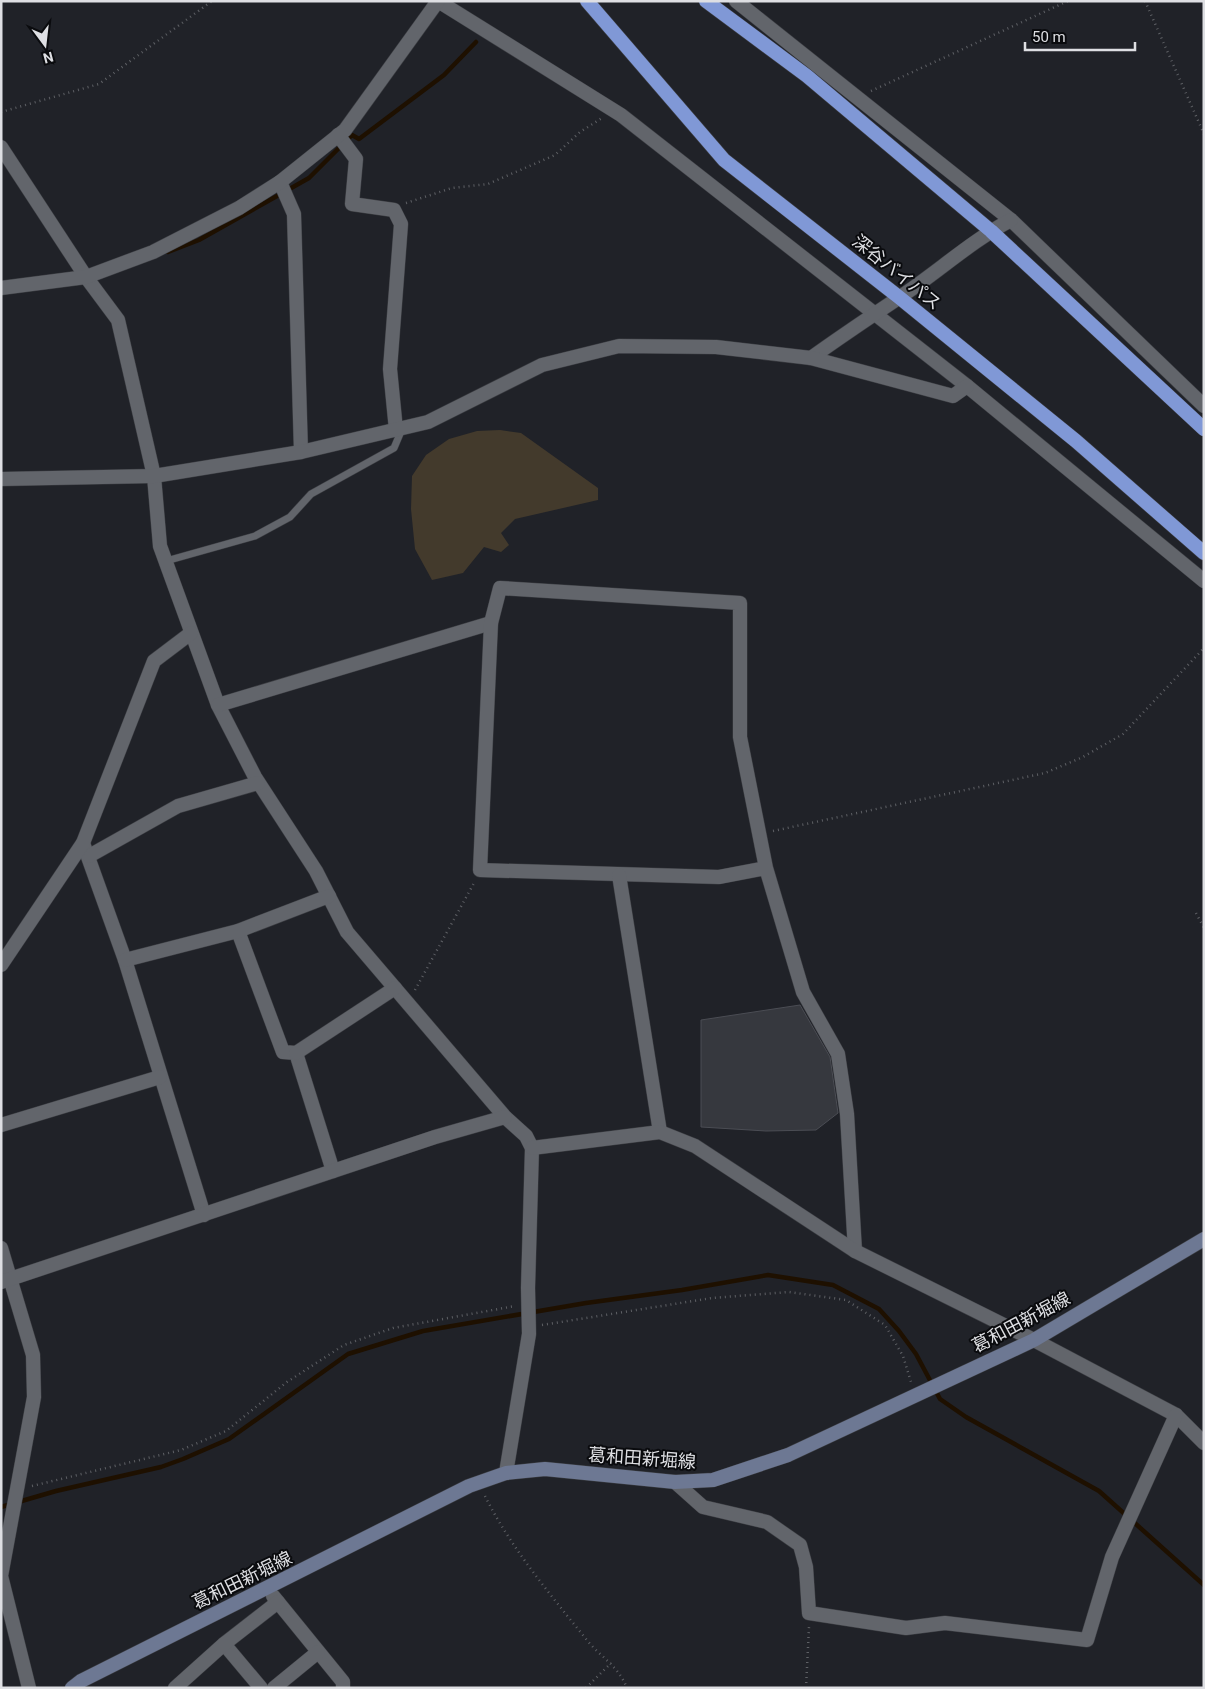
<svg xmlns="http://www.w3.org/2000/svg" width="1205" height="1689" viewBox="0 0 1205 1689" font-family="Roboto,'Noto Sans JP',sans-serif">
  <rect width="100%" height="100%" fill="#202228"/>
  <polygon fill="#433a2c" points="500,430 521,433 598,488 598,500 515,519 501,533 509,545 501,552 484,547 463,573 432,580 415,549 411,509 412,476 426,455 449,439 477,431"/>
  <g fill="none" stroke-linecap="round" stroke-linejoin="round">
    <g stroke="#1e1000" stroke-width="4.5">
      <polyline points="168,252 199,240 309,178 352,135 359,139 444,75 476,42"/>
      <polyline points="1,1507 56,1491 161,1467 183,1459 229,1439 348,1354 423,1331 586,1303 682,1290 768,1275 833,1285 879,1309 899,1331 916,1354 940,1399 966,1417 1099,1491 1204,1585"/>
    </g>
  </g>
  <polygon fill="#36383e" stroke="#4b4d54" points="800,1005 830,1057 838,1113 816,1130 766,1131 701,1127 701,1020"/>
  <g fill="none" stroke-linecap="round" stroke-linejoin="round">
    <g stroke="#3c3e43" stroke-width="8">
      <polyline id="service" points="166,561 255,536 290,517 311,494 394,448 402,429"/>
    </g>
    <g stroke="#3c3e43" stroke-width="15">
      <g id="minor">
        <polyline points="438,1 621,115 967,386 1204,581"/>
        <polyline points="736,1 1011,220 1204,406"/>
        <polyline points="338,135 356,159 352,204 394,210 401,224 390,369 396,430"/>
        <polyline points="1,147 86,277 118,320 154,476 160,546 218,705 255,777 316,871 347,932 505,1117 526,1136 532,1148 528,1288 529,1334 506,1473"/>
        <polyline points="280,182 294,214 301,452"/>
        <polyline points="1,288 86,277 153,252 239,208 280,182 345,130 438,1"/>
        <path d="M 811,358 C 840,337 870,317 900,297 C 938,272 971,241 1011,220"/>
        <polyline points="1,479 154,476 301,452 428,422 542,365 619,346 716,347 811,358 953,396 967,386"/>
        <polyline points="218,705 491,623"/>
        <polyline points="83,843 125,960 204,1215"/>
        <polyline points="89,856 178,806 258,783"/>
        <polyline points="766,868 719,877 480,870 491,623 500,588 740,603 740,737 766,868 803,992 838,1054 847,1114 855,1251"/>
        <polyline points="619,875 660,1132"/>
        <polyline points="238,931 283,1052 296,1053 333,1171"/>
        <polyline points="125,960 238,931 329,896"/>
        <polyline points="1,965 83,843 154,661 191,633"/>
        <polyline points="296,1053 395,988"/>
        <polyline points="1,1125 160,1077"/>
        <polyline points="532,1148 660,1132 695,1146 855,1251 1034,1340 1176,1415 1204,1443"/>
        <polyline points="1,1248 33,1355 34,1397 1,1576 29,1688"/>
        <polyline points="1,1282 435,1137 505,1117"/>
        <polyline points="675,1482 703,1507 767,1522 800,1545 806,1567 809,1613 906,1628 945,1623 1087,1640 1112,1557 1176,1415"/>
        <polyline points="273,1596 343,1682 343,1688"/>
        <polyline points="224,1644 261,1688"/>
        <polyline points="175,1688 224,1644 278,1602"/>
        <polyline points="274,1688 318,1652"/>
      </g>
    </g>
    <g stroke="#3c3e43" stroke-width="15">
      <polyline id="secondary" points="72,1688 81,1681 469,1486 506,1473 545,1469 675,1482 713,1480 788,1455 1034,1340 1204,1239"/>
    </g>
    <g stroke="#3c3e43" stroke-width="15">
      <g id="trunk">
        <polyline points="587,1 724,160 900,298 1076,441 1204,553"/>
        <polyline points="706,1 807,76 991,231 1204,429"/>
      </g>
    </g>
    <g stroke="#5e6065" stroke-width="2.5" stroke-dasharray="1 4" stroke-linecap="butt">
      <polyline points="1145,1 1204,134"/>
      <polyline points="871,91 1068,1"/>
      <polyline points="1,112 99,84 212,1"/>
      <polyline points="406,203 452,188 488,184 555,155 580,132 602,118"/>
      <polyline points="773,831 1045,773 1083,757 1123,734 1204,648"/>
      <polyline points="1196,913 1204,928"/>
      <polyline points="415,990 474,883"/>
      <polyline points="542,1325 712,1298 789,1292 846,1300 885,1325 903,1356 911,1382"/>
      <polyline points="32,1486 181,1450 226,1431 287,1382 344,1345 393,1328 515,1306"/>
      <path d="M 485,1496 C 511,1548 549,1593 586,1639 C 601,1658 617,1664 627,1688"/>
      <polyline points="586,1688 611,1663"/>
      <polyline points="806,1688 809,1627"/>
    </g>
    <use href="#service" stroke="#62656b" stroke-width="7"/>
    <use href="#minor" stroke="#62656b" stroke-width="14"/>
    <use href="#secondary" stroke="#6d7893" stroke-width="14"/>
    <use href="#trunk" stroke="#8098d6" stroke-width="14"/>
  </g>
  <g text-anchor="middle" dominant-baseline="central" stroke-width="4" stroke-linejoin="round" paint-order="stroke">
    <g font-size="18" fill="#dedfe3" stroke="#0a0b0e">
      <text transform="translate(897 272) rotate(39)">深谷バイパス</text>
      <text transform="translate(1021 1322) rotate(-28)">葛和田新堀線</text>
      <text transform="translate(642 1458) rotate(4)">葛和田新堀線</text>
      <text transform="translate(242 1580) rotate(-26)">葛和田新堀線</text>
    </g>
  </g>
  <rect width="1205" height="1689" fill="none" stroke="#dedfe3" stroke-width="5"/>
  <g transform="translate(45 45) rotate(165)" stroke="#0a0b0e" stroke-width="4" paint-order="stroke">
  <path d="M0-4L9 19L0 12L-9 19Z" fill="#dedfe3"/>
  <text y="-8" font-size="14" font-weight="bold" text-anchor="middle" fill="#dedfe3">N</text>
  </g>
  <path d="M1025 42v8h110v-8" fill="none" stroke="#dedfe3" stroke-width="2.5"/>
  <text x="1032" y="42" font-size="15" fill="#dedfe3" stroke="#0a0b0e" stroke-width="4" paint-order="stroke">50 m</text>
</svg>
